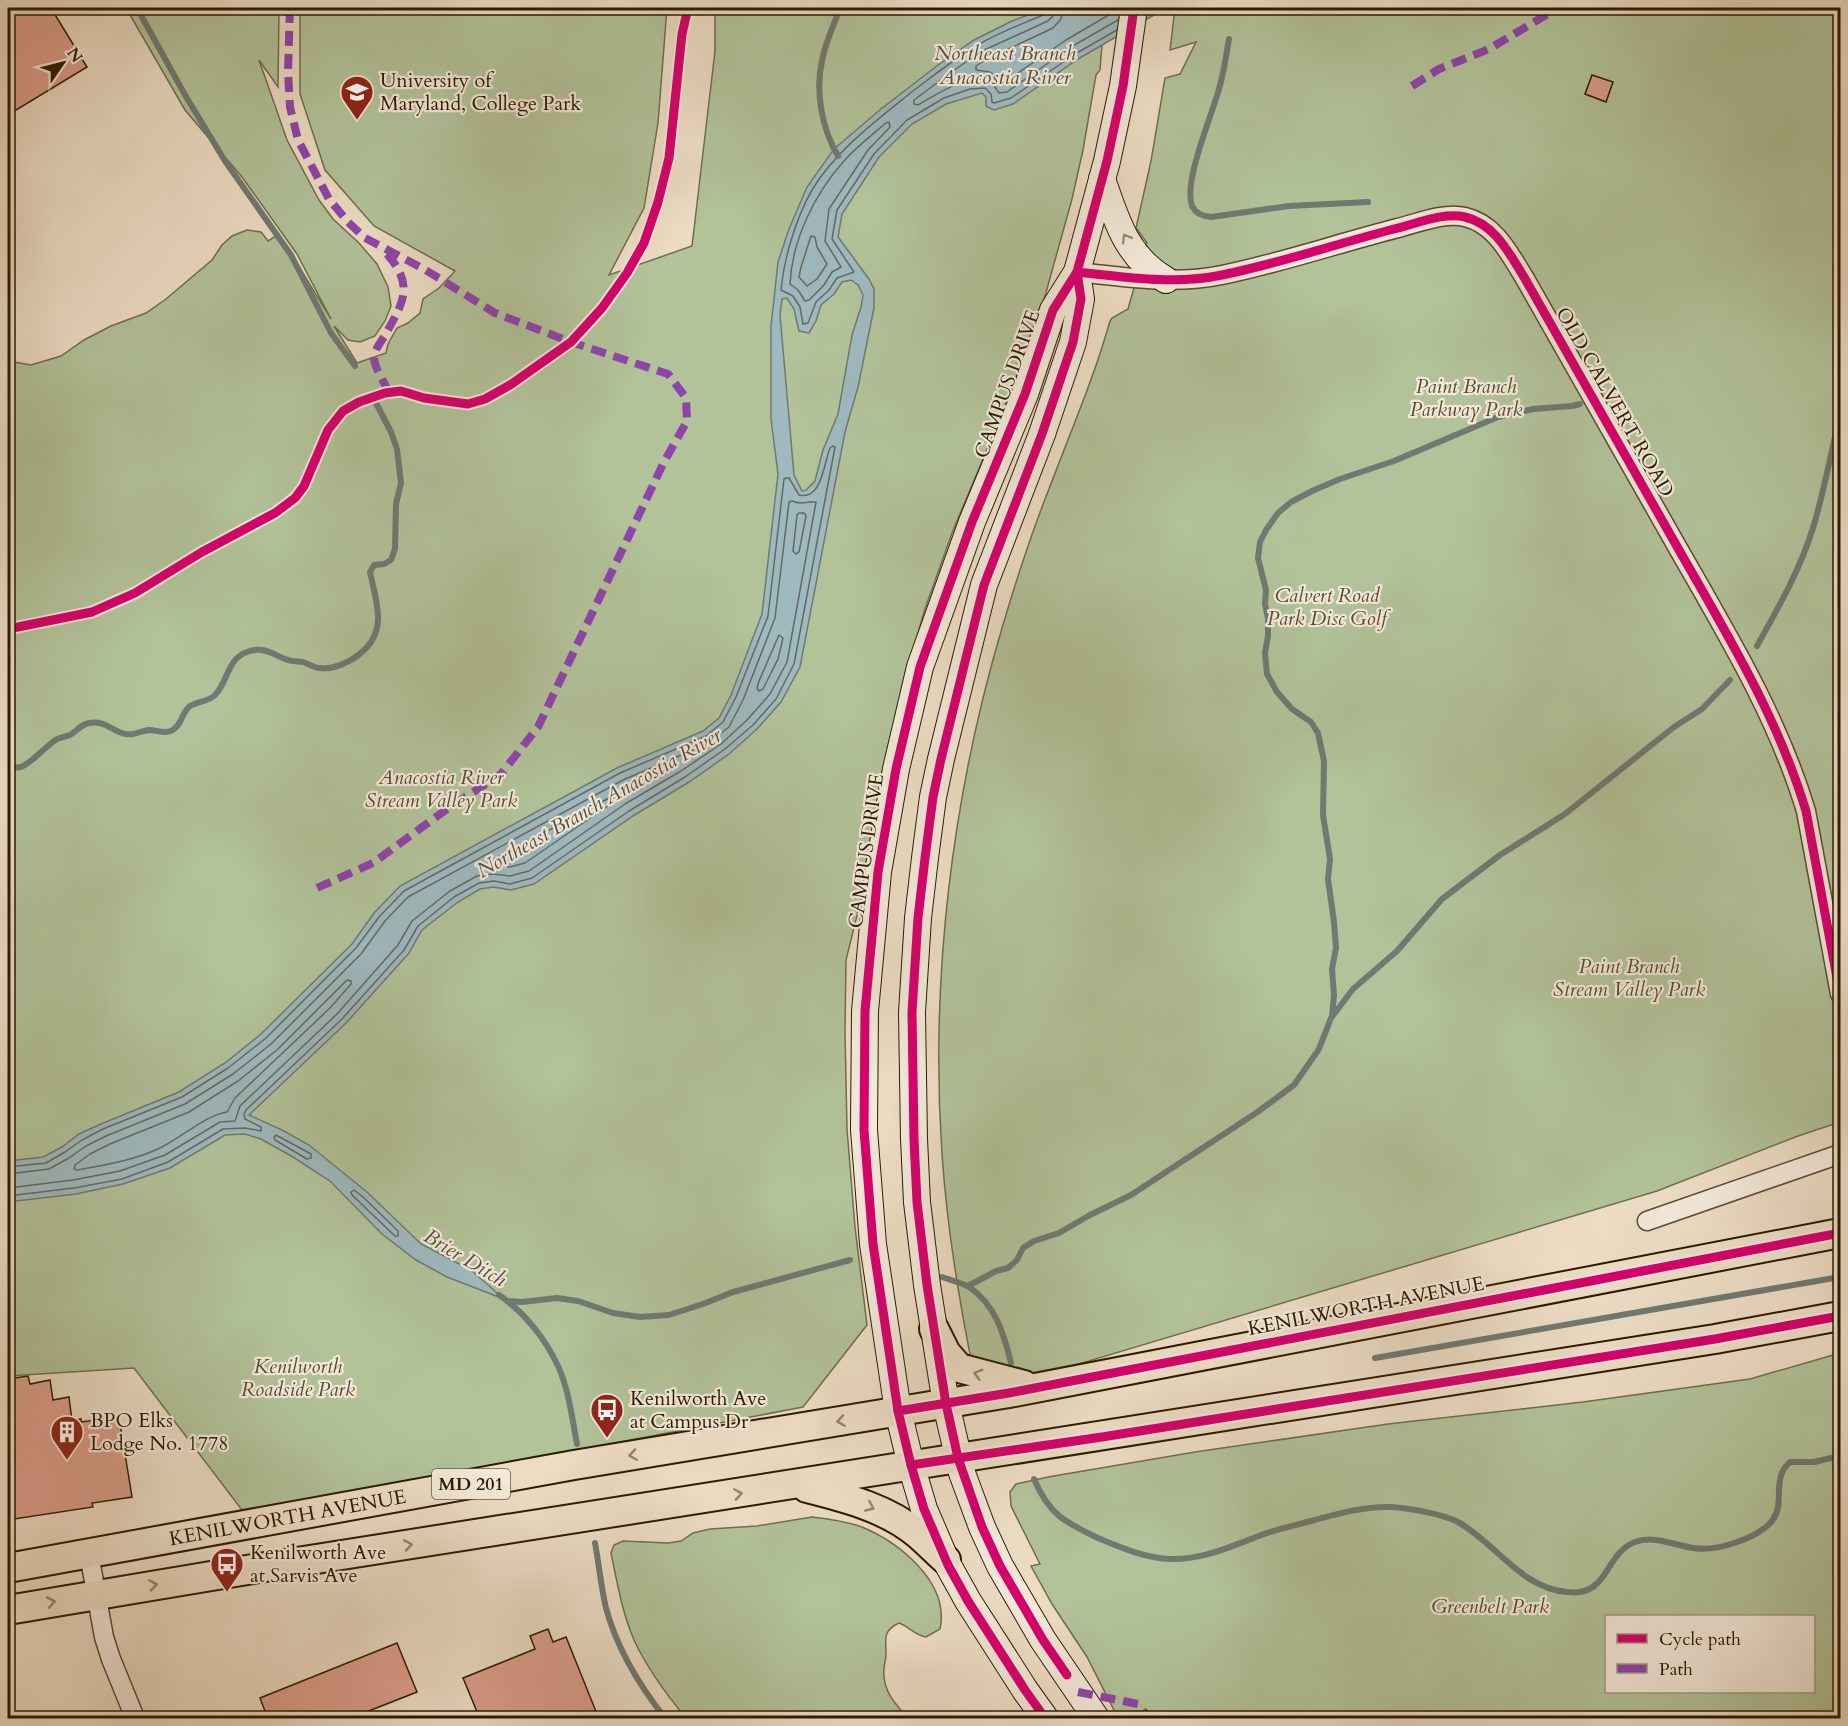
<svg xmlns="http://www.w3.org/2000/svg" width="1848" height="1726" viewBox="0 0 1848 1726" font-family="Cardo,serif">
  <rect width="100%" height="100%" fill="#ecdcc4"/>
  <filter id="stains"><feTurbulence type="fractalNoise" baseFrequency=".00333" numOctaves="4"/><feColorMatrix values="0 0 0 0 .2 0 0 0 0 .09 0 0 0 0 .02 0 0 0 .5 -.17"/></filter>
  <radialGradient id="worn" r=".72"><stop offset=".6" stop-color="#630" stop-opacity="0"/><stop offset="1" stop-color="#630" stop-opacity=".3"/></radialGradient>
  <g fill="#b2c299" stroke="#6e6e4d" stroke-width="1.5" fill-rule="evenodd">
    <polygon points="126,8 279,8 278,87 259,60 287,140 319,200 333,219 359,243 377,264 388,287 391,306 385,321 375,336 360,342 348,340 334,326 357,363 386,353 388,344 397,328 408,323 420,313 423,299 439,288 455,271 374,226 325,170 300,94 300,8 667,8 658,123 644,208 609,275 692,246 715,51 715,8 1105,8 1100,70 1096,75 1083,150 1072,199 1045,296 1011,392 952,533 925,609 910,661 869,867 846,960 845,1031 847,1129 855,1227 867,1325 803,1407 245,1514 134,1368 8,1376 8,361 31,365 61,356 84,340 111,326 146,313 166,299 212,260 222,245 232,236 247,230 261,232 268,241 279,234 331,319 297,254 242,177 185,110"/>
    <path d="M 1175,8 L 1840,8 L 1840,1122 L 1798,1136 L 1657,1191 L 1002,1387 L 974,1374 C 959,1301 947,1228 942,1154 C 930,978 952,797 1002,628 C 1016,581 1031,534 1049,489 C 1070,433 1094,378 1110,321 L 1112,318 L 1128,309 L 1147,243 L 1136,228 L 1151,161 L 1165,78 L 1180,74 L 1196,42 L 1170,50 Z"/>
    <path d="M 1840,1353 L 1840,1718 L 1118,1718 L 1087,1657 L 1052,1604 L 1031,1566 L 1040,1564 L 1011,1506 L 1010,1492 L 1016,1484 L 1048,1477 L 1195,1452 L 1388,1424 L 1583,1402 L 1750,1379 ZM 1606,1616 L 1814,1616 L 1814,1692 L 1606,1692 Z"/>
    <path d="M 812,1517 C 829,1519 846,1521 862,1527 C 900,1543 950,1583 940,1629 L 926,1637 C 914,1635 910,1627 899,1623 C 882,1631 886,1639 886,1655 C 886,1660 884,1664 884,1669 C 882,1690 895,1704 908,1718 L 686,1718 C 666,1694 647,1668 634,1640 C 622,1612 617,1582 611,1553 L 614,1545 L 623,1541 L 668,1543 L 681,1541 L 693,1533 L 710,1529 L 757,1526 Z"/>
  </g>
  <path fill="#9eb9bf" stroke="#707973" stroke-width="1.5" fill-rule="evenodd" d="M 1047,8 L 1190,8 L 1177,14 L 1159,12 L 1078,59 L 1013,104 L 994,110 L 986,106 L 986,97 L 982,93 L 946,104 L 912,124 L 879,157 L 842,214 L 838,237 L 869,279 L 874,289 L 874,308 L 858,387 L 845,432 L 800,667 L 781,702 L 757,729 L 729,754 L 689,782 L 633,816 L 534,884 L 511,890 L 493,887 L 480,889 L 458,902 L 422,930 L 409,953 L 346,1023 L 249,1115 L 284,1131 L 309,1145 L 367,1192 L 421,1244 L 471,1270 L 504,1299 L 447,1277 L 416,1260 L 382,1234 L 330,1181 L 293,1157 L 261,1139 L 245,1134 L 225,1135 L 170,1168 L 123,1184 L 76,1194 L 8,1202 L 8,1161 L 43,1157 L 62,1147 L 79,1134 L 101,1124 L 179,1092 L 225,1063 L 261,1034 L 352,944 L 374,913 L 400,886 L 617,768 L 703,731 L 719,718 L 731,695 L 762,614 L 778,474 L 771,419 L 771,326 L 778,262 L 789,229 L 807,187 L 834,149 L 881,109 L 938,65 L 974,40 L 1012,21 ZM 851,280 L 858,285 L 863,295 L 861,307 L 852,335 L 838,414 L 823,450 L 815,481 L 806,490 L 802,491 L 794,475 L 780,315 L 782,299 L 787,298 L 794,309 L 799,331 L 809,333 L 816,321 L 821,305 L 834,294 L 842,282 Z"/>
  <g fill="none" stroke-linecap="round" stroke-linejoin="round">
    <g stroke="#646a60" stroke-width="1.5">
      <path d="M 1046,8 L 1046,12 L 1043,15 C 1020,25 997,33 976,46 C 954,59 933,76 913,91 C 877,120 836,150 812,190 C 796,218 784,258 781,290 L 793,296 L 800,307 L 803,324 L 808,323 L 816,302 L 829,290 L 837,278 L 854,272 L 832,239 L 837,210 L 874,154 L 907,120 L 944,98 L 970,89 L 985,88 L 991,94 L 992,102 L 994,103 L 1011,98 L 1075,54 L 1117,30"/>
      <path d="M 1054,8 L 1053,16 L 1048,21 L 980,52 L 946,76 L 914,100 L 914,104 L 918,105 C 933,96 967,75 985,80 C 992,82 996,88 999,93 L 1007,92 L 1071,47 L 1118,20"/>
      <polyline points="1063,8 1061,19 1053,28 985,60 976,66 976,70 990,72 1002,82 1005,82 1066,40 1119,9"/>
      <path d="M 889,122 L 890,127 L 868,150 L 829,209 L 825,241 L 841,267 L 832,272 L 824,285 L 809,300 L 805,301 L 798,290 L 790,284 C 792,240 815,193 844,161 C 856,147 872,135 886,123 Z"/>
      <polygon points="811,236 815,237 817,247 827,264 817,279 807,286 799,277 801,267"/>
      <polygon points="799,513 804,513 806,516 799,552 796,554 793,551 797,515"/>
      <polygon points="779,635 783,638 778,659 763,689 759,691 757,688 759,681"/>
      <polygon points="609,798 613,799 612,803 525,863 510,867 493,864 495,859"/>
      <path d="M 347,980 L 351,981 L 351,984 L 330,1008 L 235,1098 L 227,1112 C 206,1115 182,1137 162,1147 C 136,1160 106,1165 77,1170 L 74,1169 L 75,1165 L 90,1154 L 110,1144 L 189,1112 L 238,1081 L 277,1050 Z"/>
      <polygon points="276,1135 311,1154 311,1158 307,1159 275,1140 274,1137"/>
      <path d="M 8,1167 L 46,1163 L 65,1152 L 82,1140 L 103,1129 L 182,1097 L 228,1068 L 266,1038 L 356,948 L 379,917 L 404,891 L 620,773 L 706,736 L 723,722 L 736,697 L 768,616 L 784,479 L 786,478 L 789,478 L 799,495 C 822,501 824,462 830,448 L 833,446 L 835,447 L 794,664 L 776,699 L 753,725 L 725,749 L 685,777 L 629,811 L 532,878 L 510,884 L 494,881 L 479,883 L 454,897 L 418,926 L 404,950 L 342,1019 L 246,1110 L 244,1114 L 245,1119 L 261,1127 L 261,1131 L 245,1128 L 223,1129 L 168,1162 L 122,1179 L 74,1188 L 8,1196"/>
      <path d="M 8,1174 L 49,1169 L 69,1158 L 86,1146 L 106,1136 L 185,1104 L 233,1074 L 271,1044 L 361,954 L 385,921 L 408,897 L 623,780 L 709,743 L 729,727 L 743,700 L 775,618 L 789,502 L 792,501 C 804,506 808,500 816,502 L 787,662 L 770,694 L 748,719 L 721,744 L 681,771 L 625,804 L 529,871 L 510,876 L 493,874 L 477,876 L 450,891 L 412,921 L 398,945 L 337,1014 L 240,1106 L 235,1121 L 220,1122 L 165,1155 L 120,1171 L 73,1180 L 8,1188"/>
      <polygon points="354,1190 363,1197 398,1231 398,1236 395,1236 352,1195 351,1192"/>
    </g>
    <g stroke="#707973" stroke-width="6">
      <polyline points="137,8 185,95 225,161 291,255 331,333 355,366"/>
      <path d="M 1229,39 C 1226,55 1224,73 1219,89 C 1212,115 1183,182 1192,206 C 1196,214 1203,216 1211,217 L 1289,206 L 1368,202"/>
      <path d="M 838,156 C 822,129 815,92 822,61 C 825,43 834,25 840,8"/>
      <path d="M 1757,646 C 1778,608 1800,570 1813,528 C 1824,492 1831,453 1840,415"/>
      <path d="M 8,767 C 12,767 17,768 21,767 C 29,765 47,745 57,739 C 61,737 65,737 70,735 C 77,731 80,725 89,723 C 103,720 110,729 122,733 C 133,737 139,731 149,730 C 157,730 163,734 171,731 C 182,726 181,713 190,706 C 198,701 208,702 215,695 C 228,682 227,659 247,652 C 263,646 271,653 285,659 C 292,662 297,661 303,662 C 309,664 314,668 320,668 C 334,670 352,661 362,652 C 388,630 376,601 370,572 L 374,565 L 384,564 L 391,560 L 395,549 L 396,504 L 401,483 L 397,449 L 391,432 L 376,403"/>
      <polyline points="1332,1016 1334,995 1332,969 1336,948 1334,922 1328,879 1330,859 1323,815 1324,761 1318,733 1311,722 1292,709 1277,692 1267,674 1265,653 1268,636 1268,618 1265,604 1266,590 1258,558 1260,542 1266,530 1278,513 1291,502 1312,491 1340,479 1394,461 1498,417 1533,409 1572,406 1580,404"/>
      <path d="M 942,1277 C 950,1280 961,1282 969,1287 C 995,1304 1004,1334 1011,1363"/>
      <polyline points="968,1286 996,1271 1008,1268 1017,1260 1023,1248 1034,1241 1059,1233 1090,1215 1131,1195 1256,1113 1294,1085 1319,1049 1331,1018 1353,989 1397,951 1442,899 1500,855 1565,814 1674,727 1702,709 1730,680"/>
      <path d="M 499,1295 C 524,1312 545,1338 558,1366 C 569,1390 572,1418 577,1444"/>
      <polyline points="508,1301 522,1302 557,1298 578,1301 613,1313 640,1317 669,1315 703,1304 733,1292 850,1260"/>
      <polyline points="1375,1358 1834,1278"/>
      <path d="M 1034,1479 C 1049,1514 1064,1522 1098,1538 C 1122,1548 1145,1558 1171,1559 C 1205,1560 1236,1544 1267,1533 C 1282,1528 1297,1525 1311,1521 C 1337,1514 1364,1506 1391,1507 C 1408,1508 1443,1514 1458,1522 C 1496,1543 1520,1588 1567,1592 C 1571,1592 1576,1593 1580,1592 C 1609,1587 1607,1553 1635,1542 C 1654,1535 1674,1545 1693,1548 C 1715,1552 1757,1539 1772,1521 C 1784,1505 1775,1489 1782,1473 C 1783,1469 1787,1465 1790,1462 L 1814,1462 L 1840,1456"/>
      <path d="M 595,1543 C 599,1564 601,1587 606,1608 C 617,1649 639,1685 665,1718"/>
    </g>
  </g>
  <g fill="#db9e8c" stroke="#2b1a01" stroke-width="1.5">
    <polygon points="8,8 51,8 87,67 8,115"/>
    <polygon points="1592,75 1613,82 1606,102 1585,94"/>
    <polygon points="28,1376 30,1384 50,1380 53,1400 69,1397 72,1421 81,1419 81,1422 119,1417 132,1497 92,1503 93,1507 8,1520 8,1379"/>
    <polygon points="548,1629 553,1642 566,1637 599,1719 480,1719 463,1678 535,1649 530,1636"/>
    <polygon points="397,1643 417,1692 361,1714 363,1719 268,1719 260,1698"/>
  </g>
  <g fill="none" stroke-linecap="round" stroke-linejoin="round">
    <g stroke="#5b4a32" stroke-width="21">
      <g id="street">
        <path d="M 1077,272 C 1125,277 1174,285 1222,275 C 1281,263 1339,243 1398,228 C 1418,223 1444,212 1465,217 C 1495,224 1509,253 1524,277 C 1575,368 1627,459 1679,550 C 1727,634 1778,718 1806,811 L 1840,994"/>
        <polyline points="1647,1221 1840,1154"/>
        <polyline points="89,1554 104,1637 111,1659 135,1718"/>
      </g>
    </g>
    <g stroke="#2b1a01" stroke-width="28">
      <g id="secondary">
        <path d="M 1102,179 C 1116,219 1126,257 1166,280"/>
        <polyline points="1077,272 1081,299 1073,342 1042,434 984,585 941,759 933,797 925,858 918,918 912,1012 914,1139 917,1202 927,1285 946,1404 962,1473 982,1527 1000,1566 1043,1640 1096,1718"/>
        <polyline points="1045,1718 1025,1690 968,1601 948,1565 924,1509 911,1465 898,1411 873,1244 864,1130 865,1011 878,872 896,769 920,667 972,522 1025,394 1053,310 1077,272 1107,161 1123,86 1134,8"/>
      </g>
    </g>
    <g stroke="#2b1a01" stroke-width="32">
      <g id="primary">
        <polyline points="934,1329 946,1353 959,1368 1024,1385"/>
        <path d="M 807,1488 C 846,1498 887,1508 919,1535 C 928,1543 937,1552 946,1560"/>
        <path id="s1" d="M 8,1568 L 574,1465 L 1009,1393 L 1840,1233"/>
        <polyline points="8,1610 259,1568 1715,1339 1840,1316"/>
      </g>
    </g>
    <use href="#street" stroke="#f3e8d9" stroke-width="18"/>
    <use href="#secondary" stroke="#f3e8d9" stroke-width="26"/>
    <use href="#primary" stroke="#ecdcc4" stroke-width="28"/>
    <g stroke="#8e44ad" stroke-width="8" stroke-dasharray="15 8" stroke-linecap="butt">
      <polyline points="290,8 288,72 290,107 298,140 329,199 348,222 365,238 424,269 495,313 571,342 668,374 686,398 687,421 664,462 538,727 501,774 447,809 373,863 317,888"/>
      <polyline points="1412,86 1439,69 1489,49 1558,8"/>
      <path d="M 387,254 C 416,287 402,304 384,337 C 380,343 374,351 374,358 C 375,369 384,382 389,392"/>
      <polyline points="1078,1692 1138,1704 1149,1718"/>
    </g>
    <g stroke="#f3e8d9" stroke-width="13">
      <g id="cycleway">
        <path d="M 1077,272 C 1125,277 1174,285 1222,275 C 1281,263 1339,243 1398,228 C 1418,223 1444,212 1465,217 C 1495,224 1509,253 1524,277 C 1575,368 1627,459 1679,550 C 1727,634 1778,718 1806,811 L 1840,994"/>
        <polyline points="8,629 92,612 135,593 202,552 275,513 295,498 304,486 328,430 343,411 359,402 385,393 401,391 424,398 468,404 485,399 510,385 571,342 602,308 627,273 644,243 658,202 669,158 682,34 688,8"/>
        <polyline points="898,1411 1009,1393 1840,1233"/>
        <polyline points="911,1465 1102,1437 1715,1339 1840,1316"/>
        <polyline points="1067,1675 1043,1640 1000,1566 982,1527 958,1458 946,1404 927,1285 917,1202 914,1139 912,1012 918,918 925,858 933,797 941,759 984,585 1042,434 1073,342 1081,299 1077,272"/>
        <polyline points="1045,1718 1025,1690 968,1601 948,1565 924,1509 911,1465 898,1411 873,1244 864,1130 865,1011 878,872 896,769 920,667 972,522 1025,394 1053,310 1077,272 1107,161 1123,86 1134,8"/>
      </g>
    </g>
    <use href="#cycleway" stroke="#d6006c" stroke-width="9"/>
  </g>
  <defs><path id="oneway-chevron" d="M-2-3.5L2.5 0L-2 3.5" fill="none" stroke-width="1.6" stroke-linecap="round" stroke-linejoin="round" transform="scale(1.5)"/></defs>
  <use stroke="#998b78" href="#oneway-chevron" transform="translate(1126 238) rotate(-121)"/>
  <g stroke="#95856c">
    <use href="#oneway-chevron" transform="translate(978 1374) rotate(-164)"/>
    <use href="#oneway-chevron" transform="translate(841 1421) rotate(171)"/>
    <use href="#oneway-chevron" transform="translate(633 1455) rotate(171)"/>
    <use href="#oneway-chevron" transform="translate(738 1494) rotate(-9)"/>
    <use href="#oneway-chevron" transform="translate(870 1507) rotate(23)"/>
    <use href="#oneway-chevron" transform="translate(408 1545) rotate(-9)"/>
    <use href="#oneway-chevron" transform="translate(153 1585) rotate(-9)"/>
    <use href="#oneway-chevron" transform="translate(51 1602) rotate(-10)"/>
  </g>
  <defs>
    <g id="university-pin" transform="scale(1.725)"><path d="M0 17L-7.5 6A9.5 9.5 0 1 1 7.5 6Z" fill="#8f2418" stroke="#f3e8d9"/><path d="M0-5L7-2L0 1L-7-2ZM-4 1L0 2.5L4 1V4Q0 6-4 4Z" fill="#fff"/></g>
    <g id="bus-pin" transform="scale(1.725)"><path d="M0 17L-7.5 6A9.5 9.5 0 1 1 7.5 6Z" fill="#8f2418" stroke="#f3e8d9"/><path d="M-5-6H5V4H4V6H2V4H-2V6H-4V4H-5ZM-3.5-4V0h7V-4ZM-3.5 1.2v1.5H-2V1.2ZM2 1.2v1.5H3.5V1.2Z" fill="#fff"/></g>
    <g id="building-pin" transform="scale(1.725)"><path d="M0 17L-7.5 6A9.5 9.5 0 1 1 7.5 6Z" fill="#8f2418" stroke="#f3e8d9"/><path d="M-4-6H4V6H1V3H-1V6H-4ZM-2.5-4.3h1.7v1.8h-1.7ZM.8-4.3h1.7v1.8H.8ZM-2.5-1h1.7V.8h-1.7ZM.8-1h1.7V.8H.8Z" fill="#fff"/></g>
  </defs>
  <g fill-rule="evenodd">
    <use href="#university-pin" x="357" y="92"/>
    <use href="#bus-pin" x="607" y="1410"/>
    <use href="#building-pin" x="67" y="1432"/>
    <use href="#bus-pin" x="227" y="1564"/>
  </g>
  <g text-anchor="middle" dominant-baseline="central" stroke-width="4.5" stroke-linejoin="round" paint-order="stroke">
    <rect fill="#f3e8d9" stroke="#675842" stroke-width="1.5" x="432" y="1469" width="78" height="30" rx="4.5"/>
    <g font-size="18" font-weight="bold" fill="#2b1a01">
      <text x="471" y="1484">MD 201</text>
    </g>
    <g font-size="20" fill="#2b1a01" stroke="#f3e8d9" text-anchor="start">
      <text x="380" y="80">University of<tspan x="380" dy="23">Maryland, College Park</tspan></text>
      <text x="630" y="1398">Kenilworth Ave<tspan x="630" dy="23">at Campus Dr</tspan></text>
      <text x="90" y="1420">BPO Elks<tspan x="90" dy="23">Lodge No. 1778</tspan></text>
      <text x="250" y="1552">Kenilworth Ave<tspan x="250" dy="23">at Sarvis Ave</tspan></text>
    </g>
    <g font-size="20" fill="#2b1a01" stroke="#f3e8d9">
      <text transform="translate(1007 384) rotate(-70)">CAMPUS DRIVE</text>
      <text transform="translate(1615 402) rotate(60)">OLD CALVERT ROAD</text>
      <text transform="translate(866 851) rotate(-82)">CAMPUS DRIVE</text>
      <text transform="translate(1366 1306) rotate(-11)">KENILWORTH AVENUE</text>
      <text stroke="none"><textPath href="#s1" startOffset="284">KENILWORTH AVENUE</textPath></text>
    </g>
    <g font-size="20" font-style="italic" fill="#544c2f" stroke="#f3e8d9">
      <text x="1466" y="386">Paint Branch<tspan x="1466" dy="23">Parkway Park</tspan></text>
      <text x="1327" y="595">Calvert Road<tspan x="1327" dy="23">Park Disc Golf</tspan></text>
      <text x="441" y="777">Anacostia River<tspan x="441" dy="23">Stream Valley Park</tspan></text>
      <text x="1629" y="966">Paint Branch<tspan x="1629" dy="23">Stream Valley Park</tspan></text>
      <text x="298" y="1366">Kenilworth<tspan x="298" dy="23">Roadside Park</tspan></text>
      <text x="1490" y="1606">Greenbelt Park</text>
    </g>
    <g font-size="21" font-style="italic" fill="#535244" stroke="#f3e8d9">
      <text x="1005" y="53">Northeast Branch<tspan x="1005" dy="24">Anacostia River</tspan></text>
      <text transform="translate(599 803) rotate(-30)">Northeast Branch Anacostia River</text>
      <text transform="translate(465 1258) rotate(31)">Brier Ditch</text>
    </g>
  </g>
  <rect width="1848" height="1726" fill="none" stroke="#ecdcc4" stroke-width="30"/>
  <rect x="9" y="9" width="1830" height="1708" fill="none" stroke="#2b1a01" stroke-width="3"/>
  <rect x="15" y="15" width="1818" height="1696" fill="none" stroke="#2b1a01" stroke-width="1.5"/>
  <rect x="1605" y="1615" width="210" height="78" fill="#f3e8d9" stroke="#a39683" stroke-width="1.5"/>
  <rect x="1617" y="1634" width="30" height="9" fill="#d6006c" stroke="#a39683" stroke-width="1.5"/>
  <text x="1659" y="1645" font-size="18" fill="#2b1a01">Cycle path</text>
  <rect x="1617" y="1664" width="30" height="9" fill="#8e44ad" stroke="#a39683" stroke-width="1.5"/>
  <text x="1659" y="1675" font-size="18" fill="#2b1a01">Path</text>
  <g transform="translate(63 63) rotate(55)" stroke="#f3e8d9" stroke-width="4.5" paint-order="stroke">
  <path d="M0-4.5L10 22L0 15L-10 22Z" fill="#2b1a01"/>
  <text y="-9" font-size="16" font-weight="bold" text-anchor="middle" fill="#2b1a01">N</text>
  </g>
  <rect width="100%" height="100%" filter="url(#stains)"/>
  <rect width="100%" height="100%" fill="url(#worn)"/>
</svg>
